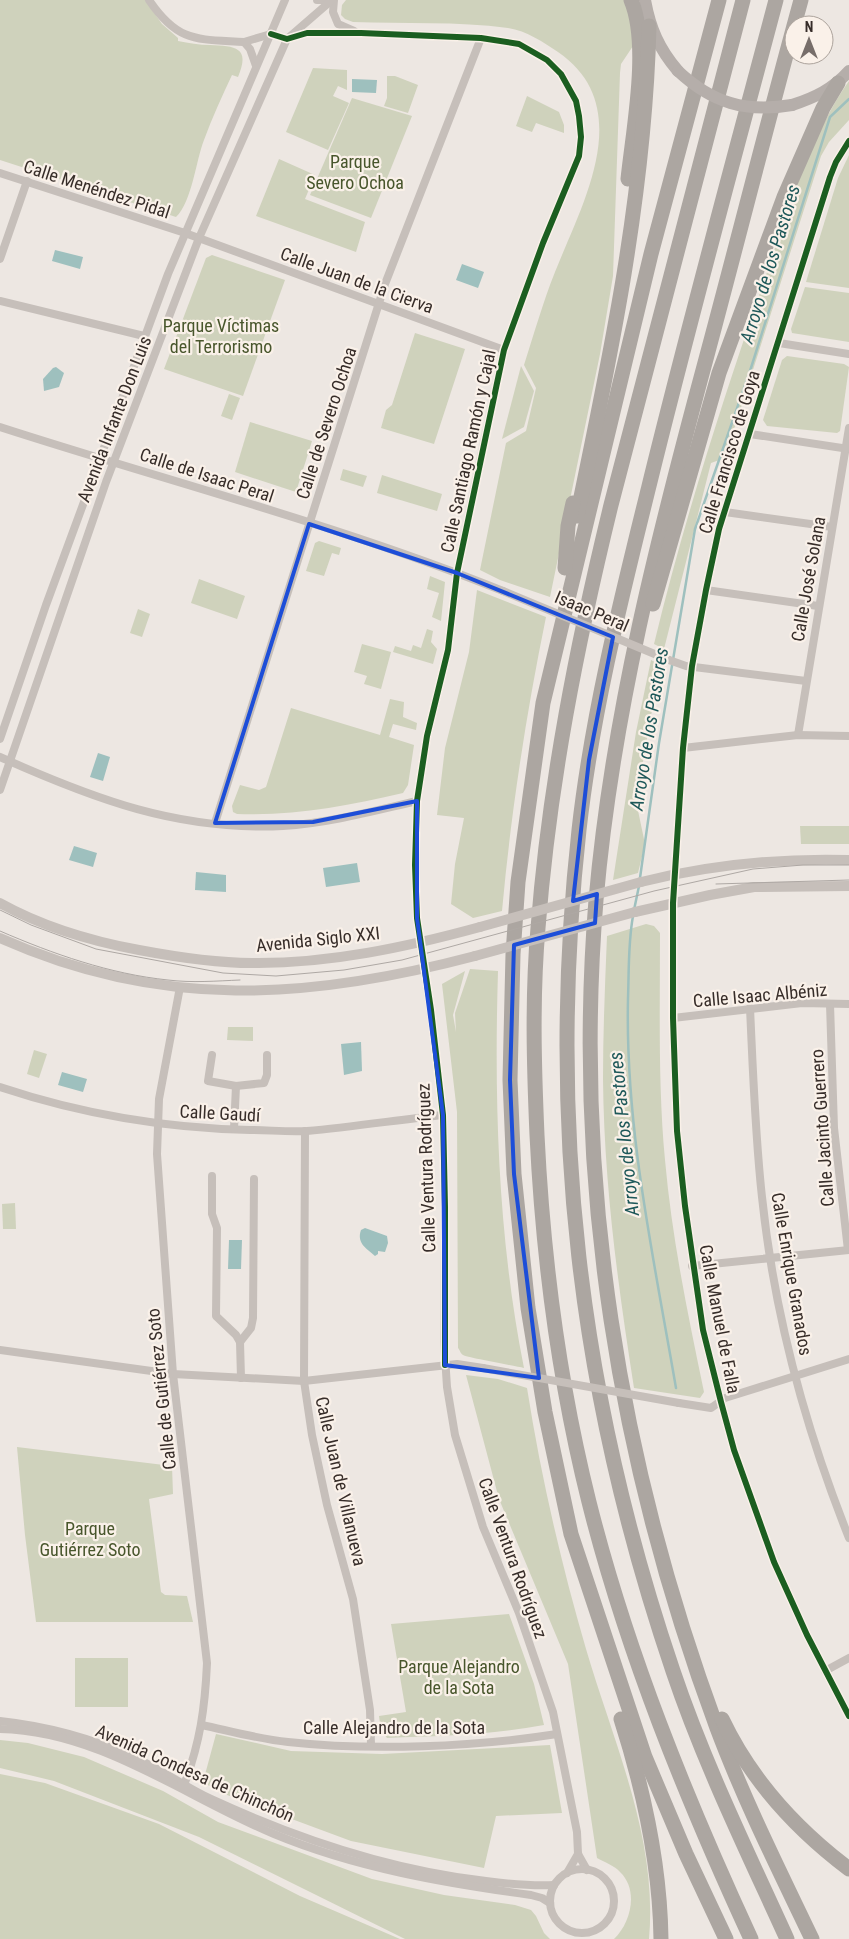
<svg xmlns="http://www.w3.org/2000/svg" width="849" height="1939" viewBox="0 0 849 1939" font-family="'Roboto Condensed',sans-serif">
  <rect width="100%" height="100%" fill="#ede7e2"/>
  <g fill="#cfd2bc">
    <path d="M 0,0 L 145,0 L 162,24 L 178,38 L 178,41 C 189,43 199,45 210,45 C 235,46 251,47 238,77 L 232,75 C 222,96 212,118 204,140 C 196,160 192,202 176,217 L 0,160 Z"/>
    <path d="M 346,0 L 627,0 L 637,40 L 621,64 L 620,73 L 613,276 L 600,354 L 550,597 L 500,580 L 480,570 L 506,443 L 526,431 L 536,388 L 524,365 C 534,334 543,302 555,272 C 582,204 638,107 558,52 C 543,42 527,31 508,28 C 457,21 404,24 353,22 L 345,19 L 341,15 L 342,5 Z"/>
    <polygon points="313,68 347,70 347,90 338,86 333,96 349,103 328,150 286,132"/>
    <polygon points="387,76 395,76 418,85 408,113 384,106 387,98"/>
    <path d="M 849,81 L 849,120 L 829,142 L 821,156 L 725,458 L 711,463 L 664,649 L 654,644 C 684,520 723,399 765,278 C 786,216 811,134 849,81 Z"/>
    <polygon points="527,96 559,112 564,125 564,133 536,123 532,132 516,126"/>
    <polygon points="352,98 412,116 371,218 310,195"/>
    <polygon points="849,155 849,288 806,282 838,178"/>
    <polygon points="279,159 315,175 305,199 365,222 356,252 256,216"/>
    <polygon points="212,255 285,280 243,396 164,369 206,258"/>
    <polygon points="805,287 849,293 849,342 792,333 791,329"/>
    <polygon points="415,333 465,349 434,444 381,428 386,410 392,405"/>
    <polygon points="787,356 844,364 849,367 840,431 837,433 767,426 763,420 782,360"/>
    <polygon points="521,366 534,391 524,427 502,439"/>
    <polygon points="229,394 240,398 232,420 221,416"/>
    <polygon points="250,422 312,441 296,492 235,472"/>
    <polygon points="343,469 367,476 363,487 340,480"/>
    <polygon points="382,475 442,494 437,511 377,493"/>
    <polygon points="319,541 341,548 339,555 332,553 324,576 306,571 315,543"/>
    <polygon points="430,576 445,582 441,621 432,617 439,593 427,589"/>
    <polygon points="199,579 245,596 237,619 191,603"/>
    <path d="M 477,590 L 546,617 C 526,715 511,812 502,911 L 473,918 L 451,904 L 455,864 L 464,818 L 437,815 L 445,748 L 469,652 Z"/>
    <polygon points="138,609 150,614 142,637 130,633"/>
    <polygon points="427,629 433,631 431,642 437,649 433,664 393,652 395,646 411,651 413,645 421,648"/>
    <polygon points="362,644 391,652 381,689 364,684 367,676 354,672"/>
    <polygon points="651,660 660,665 636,801 645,844 638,873 613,880 636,732"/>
    <path d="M 390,699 L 404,702 L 403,717 L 417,723 L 416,730 L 393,724 L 389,737 L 414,745 L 408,785 L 403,793 C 347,806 294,816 237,814 L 233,812 L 232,806 L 240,785 L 259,790 L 266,787 L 291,708 L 380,735 Z"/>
    <polygon points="800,826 849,826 849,844 801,844"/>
    <path d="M 646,924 L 654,926 L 660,933 C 660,1009 658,1085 665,1160 C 672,1239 688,1315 704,1392 L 700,1398 L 634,1388 C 618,1286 604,1183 603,1079 C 603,1032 605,984 607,936 Z"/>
    <path d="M 470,969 L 498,971 C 494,1103 498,1238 524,1368 C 515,1366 465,1357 463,1355 C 460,1353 460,1350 458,1348 L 457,1112 L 442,984 L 465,971 L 453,1015 L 456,1032 L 455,1013 Z"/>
    <polygon points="228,1027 253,1027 253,1041 227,1040"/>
    <polygon points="34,1050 47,1054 39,1078 27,1074"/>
    <polygon points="15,1203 16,1229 3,1229 2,1204"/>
    <path d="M 466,1375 L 498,1379 L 527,1388 C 541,1477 561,1563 586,1649 C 614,1744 658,1839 649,1939 L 614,1939 C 631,1923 639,1890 620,1872 C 615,1866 604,1862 597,1858 L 568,1664 L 499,1499 Z"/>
    <polygon points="17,1447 172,1466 173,1494 149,1499 161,1592 165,1595 187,1596 193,1622 36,1622 25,1535"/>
    <path d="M 509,1614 L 534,1684 L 544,1725 C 492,1735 440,1736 387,1738 L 381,1731 L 379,1716 L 406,1712 L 391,1624 Z"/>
    <rect x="75" y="1658" width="53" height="49"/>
    <polygon points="216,1734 291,1751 382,1754 550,1745 562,1813 496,1816 484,1868 351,1841 219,1792 203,1782"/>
    <polygon points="0,1740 28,1743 84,1757 163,1791 218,1822 372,1879 444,1895 515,1905 531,1910 536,1916 544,1933 550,1939 405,1939 199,1837 54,1781 0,1768"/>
    <polygon points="0,1774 45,1783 159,1824 300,1896 400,1939 0,1939"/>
  </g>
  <g fill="#9ec0be">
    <polygon points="352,79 377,80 376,93 352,92"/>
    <polygon points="55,250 83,257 80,269 52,261"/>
    <polygon points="462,264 484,272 478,288 456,280"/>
    <polygon points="56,367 64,373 59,387 44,391 43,379 53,368"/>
    <polygon points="98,753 110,757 103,781 90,777"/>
    <polygon points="74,846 97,853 93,867 69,860"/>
    <polygon points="357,863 360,882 326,887 323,868"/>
    <polygon points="196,872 226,875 226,892 195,890"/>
    <polygon points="361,1042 362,1071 344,1075 341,1044"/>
    <polygon points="62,1072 87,1079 83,1092 58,1085"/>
    <path d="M 365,1228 L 387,1236 L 388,1243 L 385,1252 L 378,1251 L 378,1254 L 375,1256 C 368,1249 356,1244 361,1230 Z"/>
    <polygon points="229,1240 242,1240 241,1269 228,1269"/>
  </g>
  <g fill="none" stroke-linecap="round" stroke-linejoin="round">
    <g stroke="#9ec0be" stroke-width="2.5">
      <polyline points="640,878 659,743 695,529 750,371 830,117 849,99"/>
      <polyline points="634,910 639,886"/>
      <path d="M 633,916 C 628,943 629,971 628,999 C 625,1130 654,1259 676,1388"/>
    </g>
    <g stroke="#c6bfba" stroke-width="8">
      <path d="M 149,0 C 178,43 197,39 244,42 L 250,49 L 256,66"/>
      <polyline points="317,0 324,0"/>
      <polyline points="334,0 333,12 338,24 354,31"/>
      <polyline points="271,34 287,39 307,33 361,33 481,38 519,44 547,60 561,74 576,101 579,116 581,137 579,156 543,243 504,350 480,461 457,573 448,650 427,736 417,801 415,865 417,918 431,1010 443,1115 445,1207 444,1341 447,1387 455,1435 483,1527 519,1613 553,1712 577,1832 578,1854 587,1870"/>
      <polyline points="244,42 271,34"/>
      <polyline points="849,141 836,162 830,177 719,529 706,590 692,666 683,748 673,903 673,1018 677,1131 685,1206 703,1330 721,1402 734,1450 774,1562 807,1635 849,1716"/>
      <polyline points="0,173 185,233 504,350"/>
      <polyline points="0,259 27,181"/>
      <polyline points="0,301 144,336"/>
      <polyline points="779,343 849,354"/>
      <path d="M 0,427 C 167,481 339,525 503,591"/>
      <polyline points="750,434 849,449"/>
      <polyline points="725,512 832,527"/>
      <polyline points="706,590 818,606"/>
      <polyline points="669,660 686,666 806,681"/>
      <polyline points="798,735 849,428"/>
      <polyline points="0,739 46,605 168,274 285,0"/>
      <polyline points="683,748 798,735 849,736"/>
      <path d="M 0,757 C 94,799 178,831 283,826 C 329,823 373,811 417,801"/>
      <polyline points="0,790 106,482 199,238 287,39 332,0"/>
      <polyline points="215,823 385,284 481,38"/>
      <path d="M 180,987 L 159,1099 L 157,1154 L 173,1374 L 207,1663 C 205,1708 200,1743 184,1785"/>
      <polyline points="830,1004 834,1128 848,1250"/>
      <path d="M 750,1008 C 753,1071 755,1134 762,1197 C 774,1313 806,1430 849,1538"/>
      <polyline points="673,1018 802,1003 849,1004"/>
      <polyline points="212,1055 208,1081 236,1086 264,1083 267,1075 267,1055"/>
      <path d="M 0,1087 C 81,1114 164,1128 250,1130 C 268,1130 288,1132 307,1131 C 352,1127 397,1120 443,1115"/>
      <polyline points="234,1129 236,1086"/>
      <polyline points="305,1131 304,1381 312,1435 327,1505 353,1599 370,1710 371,1745"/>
      <polyline points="212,1176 212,1214 217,1228 216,1316 236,1335 240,1342 251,1328 253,1318 254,1179"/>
      <polyline points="692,1266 849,1250"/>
      <polyline points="240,1342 241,1378"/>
      <polyline points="0,1350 173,1374 304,1381 457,1364 483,1368"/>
      <polyline points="679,1403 711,1408 725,1398 849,1359"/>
      <polyline points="825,1671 849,1658"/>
      <path d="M 0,1721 C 46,1726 92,1738 135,1758 C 161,1769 185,1787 211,1799 C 298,1839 390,1870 486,1881 C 509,1884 531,1886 554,1885"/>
      <path d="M 202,1725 C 230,1731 259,1739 288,1742 C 371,1751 474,1747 557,1734"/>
      <path d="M 0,1729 C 100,1731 185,1797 274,1834 C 356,1868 444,1883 531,1895 L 542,1898 L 550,1903"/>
      <circle cx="582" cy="1901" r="32"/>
      <polyline points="567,1873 578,1854"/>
    </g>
    <g stroke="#c6bfba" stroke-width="10">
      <path d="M 641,882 C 709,865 779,858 849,860"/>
      <path d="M 0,903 C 43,927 91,941 139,950 C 176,957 214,963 252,963 C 328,964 407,947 480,927"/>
      <polyline points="635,912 710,895 754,887 849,886"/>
      <path d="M 0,938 C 161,1010 309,1000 475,956"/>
    </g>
    <g stroke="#b5aeaa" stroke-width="12">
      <path d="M 645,0 C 650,28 659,49 678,71"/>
      <path d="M 792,105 C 814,98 833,89 849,71"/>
    </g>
    <g stroke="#aca6a1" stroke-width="15">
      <polyline points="719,0 651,254 543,703 518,882 513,954 510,1080 514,1174 528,1308 545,1412 571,1534 645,1757 686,1854 726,1939"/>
      <path d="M 743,0 L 611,505 C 577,644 549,785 538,928 C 532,997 534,1066 537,1135 C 543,1259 559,1382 589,1502 C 627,1653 686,1798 751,1939"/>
      <path d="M 776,0 C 733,162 689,323 649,486 C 621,599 592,714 579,830 C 547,1121 579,1394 673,1671 C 704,1763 747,1851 787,1939"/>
      <path d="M 801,0 C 768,120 738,240 706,359 C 658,537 612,716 596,900 C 573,1182 619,1463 717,1728 C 744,1800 779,1870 812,1939"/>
      <path d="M 628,179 C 633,130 650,45 631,0"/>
      <path d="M 577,516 C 611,354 645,192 649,26"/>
      <polyline points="565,568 568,526 573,503"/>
      <polyline points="653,604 719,373 784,197 823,108 838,83"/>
      <path d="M 621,1719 C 644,1791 660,1863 661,1939"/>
      <path d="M 722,1719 C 751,1780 796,1829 849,1869"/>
    </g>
    <g stroke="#aea8a4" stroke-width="1">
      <polyline points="716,884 849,880"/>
      <polyline points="0,910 31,925 96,949 223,973 276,976 344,970 402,960 654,891 753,869 803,865 849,865"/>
      <path d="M 0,931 C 53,954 110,974 168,980 C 192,983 216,981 240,980"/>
    </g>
    <g stroke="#c6bfba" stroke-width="8">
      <polyline points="503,591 669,660"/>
      <polyline points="483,1368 679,1403"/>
    </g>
    <g stroke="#c6bfba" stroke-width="10">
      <polyline points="480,927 641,882"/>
      <polyline points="475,956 635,912"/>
    </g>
    <path stroke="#b5aeaa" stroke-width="12" d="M 678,71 C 712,103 746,113 792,105"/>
    <g stroke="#faf1e9" stroke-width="9">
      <g id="cycleway">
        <polyline points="271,34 287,39 307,33 361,33 481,38 519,44 547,60 561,74 576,101 579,116 581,137 579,156 543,243 504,350 457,573 448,650 427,736 417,801 415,865 417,918 431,1010 443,1115 445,1207 445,1365"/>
        <polyline points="849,141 836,162 830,177 719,529 706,590 692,666 683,748 673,903 673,1018 677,1131 685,1206 703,1330 721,1402 734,1450 774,1562 807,1635 849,1716"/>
      </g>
    </g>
    <use href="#cycleway" stroke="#1b5e20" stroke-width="6"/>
  </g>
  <path fill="none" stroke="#1d4ed8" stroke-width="4" stroke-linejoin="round" d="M 309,524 L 457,573 L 613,637 L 589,760 L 573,901 L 597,894 L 595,923 L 514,945 L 510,1080 L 514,1174 L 539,1378 L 445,1365 L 443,1115 L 417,918 L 417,801 L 313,822 L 215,823 Z"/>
  <g text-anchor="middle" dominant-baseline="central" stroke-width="4.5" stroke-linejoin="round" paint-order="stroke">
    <g font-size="18" fill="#48562c" stroke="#faf1e9">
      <text x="355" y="161">Parque<tspan x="355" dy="21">Severo Ochoa</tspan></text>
      <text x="221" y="325">Parque Víctimas<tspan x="221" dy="21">del Terrorismo</tspan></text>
      <text x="90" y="1528">Parque<tspan x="90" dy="21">Gutiérrez Soto</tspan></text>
      <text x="459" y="1666">Parque Alejandro<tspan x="459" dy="21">de la Sota</tspan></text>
    </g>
    <g font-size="18" fill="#372d29" stroke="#faf1e9">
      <text transform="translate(97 189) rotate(18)">Calle Menéndez Pidal</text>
      <text transform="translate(357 280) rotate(20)">Calle Juan de la Cierva</text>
      <text transform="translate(114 419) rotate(-69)">Avenida Infante Don Luis</text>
      <text transform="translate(326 423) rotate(-72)">Calle de Severo Ochoa</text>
      <text transform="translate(468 451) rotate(-78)">Calle Santiago Ramón y Cajal</text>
      <text transform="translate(729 452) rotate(-73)">Calle Francisco de Goya</text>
      <text transform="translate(207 475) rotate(18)">Calle de Isaac Peral</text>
      <text transform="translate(808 579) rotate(-80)">Calle José Solana</text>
      <text transform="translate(592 611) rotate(23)">Isaac Peral</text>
      <text transform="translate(318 939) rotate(-6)">Avenida Siglo XXI</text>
      <text transform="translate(760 995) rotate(-5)">Calle Isaac Albéniz</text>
      <text transform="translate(220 1113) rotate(3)">Calle Gaudí</text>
      <text transform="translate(822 1128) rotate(-94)">Calle Jacinto Guerrero</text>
      <text transform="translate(426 1168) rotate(-92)">Calle Ventura Rodríguez</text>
      <text transform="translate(792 1274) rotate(80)">Calle Enrique Granados</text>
      <text transform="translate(720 1319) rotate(79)">Calle Manuel de Falla</text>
      <text transform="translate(161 1389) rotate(-96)">Calle de Gutiérrez Soto</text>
      <text transform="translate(341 1481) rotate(77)">Calle Juan de Villanueva</text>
      <text transform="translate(513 1558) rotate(70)">Calle Ventura Rodríguez</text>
      <text x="394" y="1727">Calle Alejandro de la Sota</text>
      <text transform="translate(195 1773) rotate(24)">Avenida Condesa de Chinchón</text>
    </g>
    <g font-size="19" font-style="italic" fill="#1e5859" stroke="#faf1e9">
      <text transform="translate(770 264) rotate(-73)">Arroyo de los Pastores</text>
      <text transform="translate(649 729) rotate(-81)">Arroyo de los Pastores</text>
      <text transform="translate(624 1134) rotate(-96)">Arroyo de los Pastores</text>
    </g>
  </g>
  <g transform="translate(809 40)"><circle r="24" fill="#faf1e9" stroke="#aca39c"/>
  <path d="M0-4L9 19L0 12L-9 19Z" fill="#776e6a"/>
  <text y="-8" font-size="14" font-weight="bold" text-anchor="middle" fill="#372d29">N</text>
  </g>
</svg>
